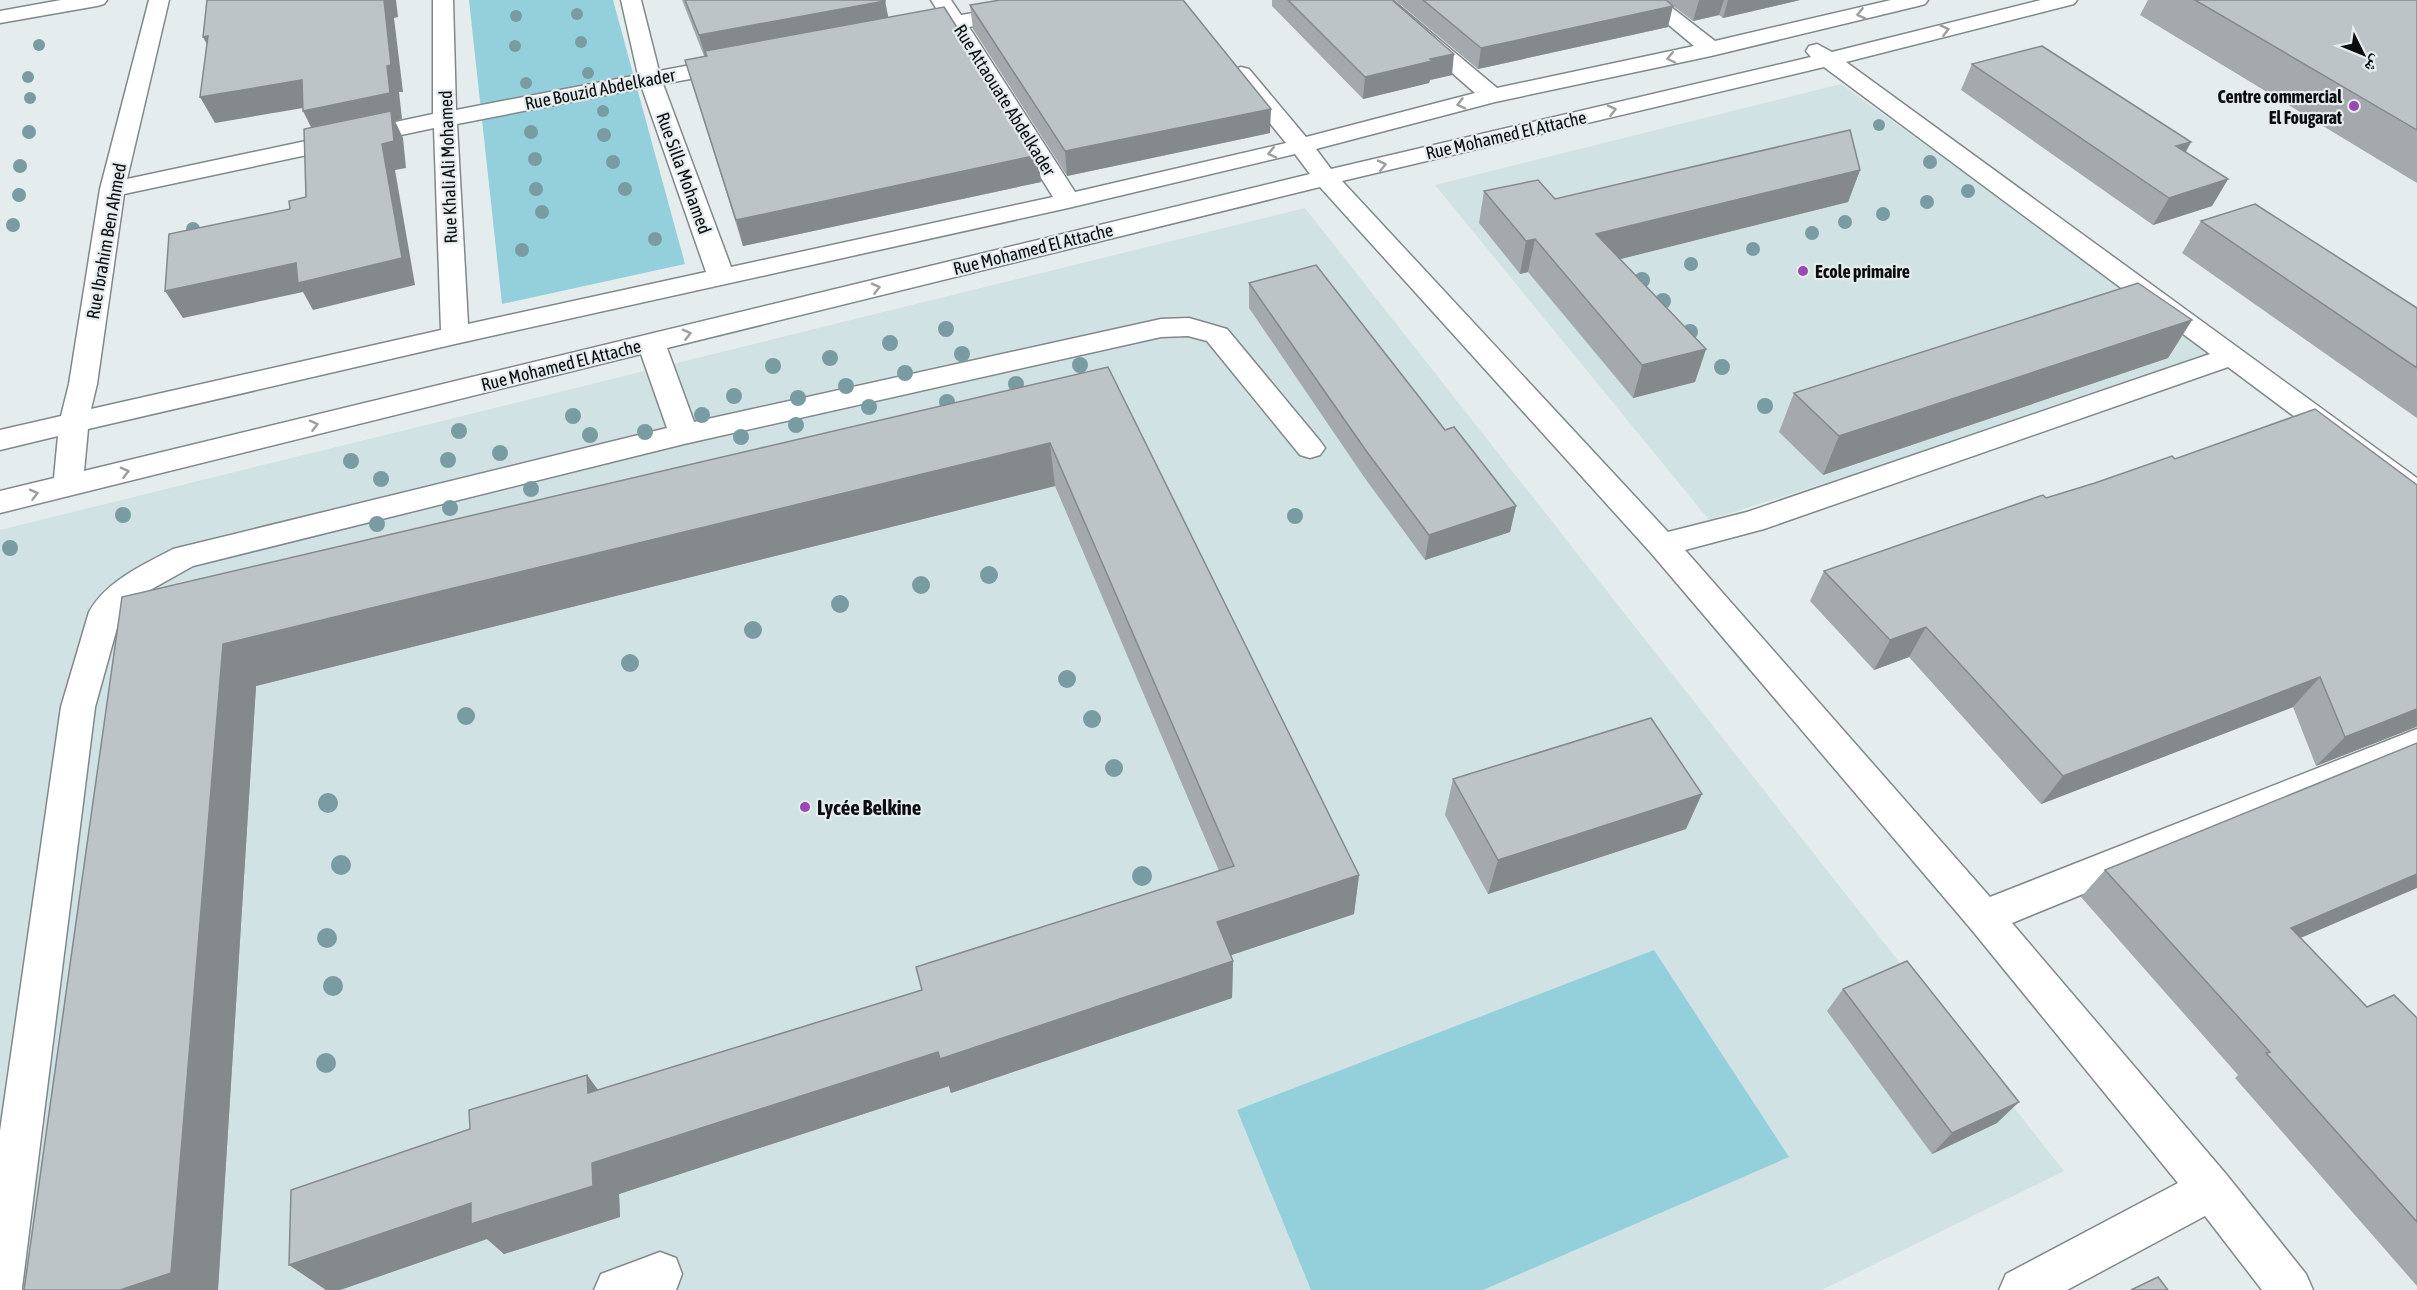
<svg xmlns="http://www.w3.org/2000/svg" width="2417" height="1290" viewBox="0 0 2417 1290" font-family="'Asap Condensed','Noto Naskh Arabic',sans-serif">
  <rect width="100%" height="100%" fill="#e4ecee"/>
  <g fill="#d1e2e5">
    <polygon points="1841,84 2220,357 1709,520 1435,185"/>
    <polygon points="1305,208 2064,1171 1822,1290 0,1290 0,530"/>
  </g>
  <g fill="#94d0dc">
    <polygon points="469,0 613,0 685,264 502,304"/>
    <polygon points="1654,950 1789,1157 1483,1290 1311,1290 1237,1110"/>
  </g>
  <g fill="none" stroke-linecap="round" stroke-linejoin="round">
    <g stroke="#81888a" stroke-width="3">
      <g id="minor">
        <polygon points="61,0 107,0 104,4 97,6 0,23 0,11"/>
        <path d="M 149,0 L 169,0 L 127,179 L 433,114 L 433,0 L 453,0 L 456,110 L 638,75 L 621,0 L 641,0 L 659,71 L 733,57 L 741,59 L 744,64 L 741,69 L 733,71 L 663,84 L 731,267 L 1053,197 L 949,30 L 910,36 L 902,35 L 899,30 L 902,25 L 942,18 L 931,0 L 951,0 L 961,15 L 1051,0 L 1099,0 L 1096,4 L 1089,6 L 969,27 L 1075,192 L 1286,143 L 1230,74 L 1233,69 L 1241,67 L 1249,69 L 1306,137 L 1475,93 L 1369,0 L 1392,0 L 1497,88 L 1694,46 L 1639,0 L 1662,0 L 1715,41 L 1891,0 L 1928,0 L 1925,4 L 1918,6 L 1711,56 L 1495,102 L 1316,149 L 1331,169 L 1811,57 L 1806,51 L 1809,46 L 1817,44 L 1832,52 L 2041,0 L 2077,0 L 2074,4 L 1846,62 L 2417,478 L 2417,504 L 2406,500 L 2228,367 L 1764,529 L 1685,550 L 1990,897 L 2417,729 L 2417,758 L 2012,923 L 2226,1174 L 2306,1274 L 2313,1290 L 2262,1290 L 2205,1216 L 2067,1290 L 1999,1290 L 2006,1274 L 2178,1183 L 1971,929 L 1651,553 L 1320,187 L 667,348 L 694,422 L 1161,319 L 1189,318 L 1227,329 L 1320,441 L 1325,448 L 1320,455 L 1310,458 L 1300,455 L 1207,341 L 1188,336 L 1161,337 L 684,444 L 193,566 L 143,594 L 120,617 L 95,707 L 22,1288 L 22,1290 L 0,1290 L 0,1131 L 61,707 L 89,612 C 106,581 143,565 173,549 L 667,428 L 641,354 L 0,513 L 0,491 L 54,478 L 58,436 L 0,450 L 0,430 L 61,416 L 69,384 L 100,189 ZM 1824,67 L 2210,354 L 1747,512 L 1668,532 L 1342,181 ZM 642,88 L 706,272 L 468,324 L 457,124 ZM 434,128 L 441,330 L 91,409 L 97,384 L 124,194 ZM 1295,154 L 1310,174 L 84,471 L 88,429 L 455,344 L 1068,208 Z"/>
        <polygon points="660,1252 676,1258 682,1274 676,1290 594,1290 601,1274"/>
      </g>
    </g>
    <use href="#minor" fill="#fff" fill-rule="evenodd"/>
  </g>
  <g fill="#799ca2">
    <circle cx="577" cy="14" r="6"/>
    <circle cx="516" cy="16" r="6"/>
    <circle cx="581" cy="42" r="6"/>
    <circle cx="39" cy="45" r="6"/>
    <circle cx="515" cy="46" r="6"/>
    <circle cx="588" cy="73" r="6"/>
    <circle cx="28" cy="77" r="6"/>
    <circle cx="526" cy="83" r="6"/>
    <circle cx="30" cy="98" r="6"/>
    <circle cx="603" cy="111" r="6"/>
    <circle cx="1879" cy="125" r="6"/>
    <circle cx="29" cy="132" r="7"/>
    <circle cx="531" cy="132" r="7"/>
    <circle cx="604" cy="135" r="7"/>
    <circle cx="535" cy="159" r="7"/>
    <circle cx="613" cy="162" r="7"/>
    <circle cx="1930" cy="162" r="7"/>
    <circle cx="20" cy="166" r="7"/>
    <circle cx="536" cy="189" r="7"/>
    <circle cx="625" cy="189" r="7"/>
    <circle cx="1968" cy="191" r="7"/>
    <circle cx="19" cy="195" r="7"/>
    <circle cx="1927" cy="202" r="7"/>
    <circle cx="542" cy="212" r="7"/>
    <circle cx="1883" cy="214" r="7"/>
    <circle cx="1845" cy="222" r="7"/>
    <circle cx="13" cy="225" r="7"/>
    <circle cx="193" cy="229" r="7"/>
    <circle cx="1812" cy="233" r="7"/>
    <circle cx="655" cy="239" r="7"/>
    <circle cx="1753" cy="249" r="7"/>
    <circle cx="522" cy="250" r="7"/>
    <circle cx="1691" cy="264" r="7"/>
    <circle cx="1642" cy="280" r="8"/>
    <circle cx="1663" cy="301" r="8"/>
    <circle cx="946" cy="329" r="8"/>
    <circle cx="1690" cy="332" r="8"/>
    <circle cx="890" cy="343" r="8"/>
    <circle cx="962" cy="354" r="8"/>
    <circle cx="830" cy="358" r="8"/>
    <circle cx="1080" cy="365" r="8"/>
    <circle cx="773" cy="366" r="8"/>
    <circle cx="1722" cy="367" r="8"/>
    <circle cx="905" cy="373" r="8"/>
    <circle cx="1016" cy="384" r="8"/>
    <circle cx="846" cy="386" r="8"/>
    <circle cx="734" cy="396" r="8"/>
    <circle cx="798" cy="398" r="8"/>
    <circle cx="947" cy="402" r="8"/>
    <circle cx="1765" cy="406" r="8"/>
    <circle cx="869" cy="407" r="8"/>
    <circle cx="702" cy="415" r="8"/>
    <circle cx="573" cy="416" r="8"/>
    <circle cx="796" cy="425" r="8"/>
    <circle cx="459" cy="431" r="8"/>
    <circle cx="645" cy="432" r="8"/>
    <circle cx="590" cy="435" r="8"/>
    <circle cx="741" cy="437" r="8"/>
    <circle cx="500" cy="453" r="8"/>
    <circle cx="448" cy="460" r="8"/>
    <circle cx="351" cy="461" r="8"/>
    <circle cx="381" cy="479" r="8"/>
    <circle cx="531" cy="489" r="8"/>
    <circle cx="450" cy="508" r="8"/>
    <circle cx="123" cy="515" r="8"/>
    <circle cx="1295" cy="516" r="8"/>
    <circle cx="377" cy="524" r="8"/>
    <circle cx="10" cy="548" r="8"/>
    <circle cx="989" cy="575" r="9"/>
    <circle cx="921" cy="585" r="9"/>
    <circle cx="840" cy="604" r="9"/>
    <circle cx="753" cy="630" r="9"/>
    <circle cx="630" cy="663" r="9"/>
    <circle cx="1067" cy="679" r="9"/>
    <circle cx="466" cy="716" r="9"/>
    <circle cx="1092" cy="719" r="9"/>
    <circle cx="1114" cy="768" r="9"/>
    <circle cx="328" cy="803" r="10"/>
    <circle cx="341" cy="865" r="10"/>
    <circle cx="1142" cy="876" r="10"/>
    <circle cx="327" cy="938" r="10"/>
    <circle cx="333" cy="986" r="10"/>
    <circle cx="326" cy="1063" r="10"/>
  </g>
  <g fill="#a3a9ac">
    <polygon points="682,0 885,0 888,17 1038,155 1041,182 743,246 685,60 704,56"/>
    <polygon points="1272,0 1392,0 1452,75 1430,80 1429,83 1363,99 1272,6"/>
    <polygon points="1395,0 1800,0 1723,18 1719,15 1693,21 1668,2 1668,27 1478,69"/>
    <polygon points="2148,0 2417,0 2417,183 2140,15"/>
    <polygon points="970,5 1270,133 1067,176 973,29"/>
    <polygon points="1972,64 2191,142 2186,152 2228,179 2212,206 2153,225 1961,90"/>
    <polygon points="1860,170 1848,202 1620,259 1706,349 1695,382 1633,398 1528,272 1520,274 1479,223 1484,191 1555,199"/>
    <polygon points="2201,221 2417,308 2417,418 2182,253"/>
    <polygon points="1249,283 1445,430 1516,506 1510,532 1425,560 1364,477 1249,308"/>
    <polygon points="2192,320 2168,358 1823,475 1779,432 1794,393"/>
    <polygon points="1108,367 1359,875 1354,914 1231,955 1233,961 1232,998 951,1093 949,1086 619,1194 620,1217 504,1254 487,1239 340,1290 326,1290 470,1129 587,1075 598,1090 922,990 1219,871 1055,486 256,686 218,1290 24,1290 122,597"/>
    <polygon points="2175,459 2417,485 2417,727 2416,727 2316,766 2293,707 2041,804 1909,657 1874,670 1810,601 1824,571 2046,498"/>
    <polygon points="1453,779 1686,829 1488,894 1445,815"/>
    <polygon points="2105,870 2301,938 2367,1007 2417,1018 2417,1286 2235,1078 2238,1075 2081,897"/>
    <polygon points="1843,989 1997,1123 1932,1154 1827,1011"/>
  </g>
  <g fill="#84898c">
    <polygon points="384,0 396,0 398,17 394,18 403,92 399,92 402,119 395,121 403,138 406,168 395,170 415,285 313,310 303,292 183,318 165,291 296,263 316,137 303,111 387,66"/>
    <polygon points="1699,0 1724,0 1719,15 1693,21"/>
    <polygon points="1728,0 1800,0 1723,18"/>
    <polygon points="885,1 890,26 705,51 708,60 706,60 699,35"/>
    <polygon points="1673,6 1668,27 1478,69 1481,48"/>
    <polygon points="208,36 217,63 203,37"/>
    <polygon points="1454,54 1452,75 1430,80 1429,83 1363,99 1365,77 1430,59"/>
    <polygon points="302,80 315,106 215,123 200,97"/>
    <polygon points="1271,109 1270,133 1067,176 1065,151"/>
    <polygon points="2191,142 2176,169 2176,146"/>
    <polygon points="1038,155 1041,182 743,246 736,220"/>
    <polygon points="1860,170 1848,202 1589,267 1596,234"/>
    <polygon points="2228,179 2212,206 2153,225 2169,198"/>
    <polygon points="1535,239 1528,272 1520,274 1526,241"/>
    <polygon points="2192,320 2168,358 1823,475 1839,436"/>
    <polygon points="1706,349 1695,382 1633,398 1642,365"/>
    <polygon points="1050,443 1055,486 256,686 218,1290 120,1290 223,644"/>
    <polygon points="1516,506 1510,532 1425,560 1429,535"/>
    <polygon points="1926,627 1909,657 1874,670 1890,640"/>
    <polygon points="2320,677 2293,707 2041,804 2063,776"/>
    <polygon points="2417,709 2417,726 2416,727 2316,766 2345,737"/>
    <polygon points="1702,794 1686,829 1488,894 1498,860"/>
    <polygon points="2417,874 2417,888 2261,955 2291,928"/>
    <polygon points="1359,875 1354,914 1217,960 1217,922"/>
    <polygon points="1233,961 1232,998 951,1093 949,1086 619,1194 620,1217 504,1254 487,1239 340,1290 326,1290 289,1265 592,1163 938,1052"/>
    <polygon points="587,1075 612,1109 588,1093"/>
    <polygon points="2019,1102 1997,1123 1932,1154 1952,1133"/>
  </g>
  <g fill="#bdc4c8" stroke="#84898c" stroke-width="1.5">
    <polygon points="207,0 384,0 391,65 387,66 390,93 303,111 302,80 200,97 208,36 203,37"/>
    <polygon points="685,0 885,0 885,1 699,35"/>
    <polygon points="1000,0 1183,0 1271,109 1065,151 970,5"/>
    <polygon points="1288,0 1392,0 1454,54 1430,59 1432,61 1365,77"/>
    <polygon points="1423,0 1666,0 1673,6 1481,48"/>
    <polygon points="2195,0 2417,0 2417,130"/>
    <polygon points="944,7 1038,155 736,220 685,60 707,56 705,51"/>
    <polygon points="2042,46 2191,142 2176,146 2228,179 2169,198 1972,64"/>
    <polygon points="391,111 394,141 382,144 402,258 298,283 296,263 165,291 169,234 290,209 289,201 306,197 304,129"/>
    <polygon points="1850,130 1860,170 1596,234 1706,349 1642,365 1535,239 1526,241 1484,191 1538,180 1555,199"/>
    <polygon points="2255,204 2417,308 2417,368 2201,221"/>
    <polygon points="1316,265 1445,430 1454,427 1516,506 1429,535 1367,452 1249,283"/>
    <polygon points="2138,283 2192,320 1839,436 1794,393"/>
    <polygon points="1108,367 1359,875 1217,922 1233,961 940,1059 938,1052 592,1163 593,1186 471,1224 471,1203 289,1265 291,1190 470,1129 469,1110 587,1075 588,1093 922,990 916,967 1234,866 1050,443 223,644 171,1273 120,1290 24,1290 122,597"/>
    <polygon points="2315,409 2417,485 2417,709 2345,737 2320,677 2063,776 1926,627 1890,640 1824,571 2043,495 2046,498 2095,483 2172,456 2175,459"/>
    <polygon points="1651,718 1702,794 1498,860 1453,779"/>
    <polygon points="2417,743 2417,874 2291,928 2367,1007 2394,995 2417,1018 2417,1222 2266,1053 2270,1052 2105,870"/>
    <polygon points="1907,961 2019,1102 1952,1133 1843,989"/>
    <polygon points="2158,1277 2168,1290 2131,1290"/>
  </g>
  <defs><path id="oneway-chevron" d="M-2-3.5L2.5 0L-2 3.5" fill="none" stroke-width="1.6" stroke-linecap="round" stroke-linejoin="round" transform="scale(1.5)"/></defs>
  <g stroke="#9d9e9e">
    <use href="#oneway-chevron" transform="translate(1861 14) rotate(167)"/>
    <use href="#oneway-chevron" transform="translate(1945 30) rotate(-14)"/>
    <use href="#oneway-chevron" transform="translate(1671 58) rotate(168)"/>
    <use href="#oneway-chevron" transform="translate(1461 104) rotate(165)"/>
    <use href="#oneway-chevron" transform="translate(1612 110) rotate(-13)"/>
    <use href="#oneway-chevron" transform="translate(1272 153) rotate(167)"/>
    <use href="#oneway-chevron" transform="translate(1382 165) rotate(-13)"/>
    <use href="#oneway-chevron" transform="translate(876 288) rotate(-14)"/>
    <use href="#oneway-chevron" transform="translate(687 334) rotate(-14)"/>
    <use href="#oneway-chevron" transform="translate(314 425) rotate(-14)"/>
    <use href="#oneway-chevron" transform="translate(125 472) rotate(-14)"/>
    <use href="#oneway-chevron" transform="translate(34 494) rotate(-14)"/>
  </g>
  <g fill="#9c47b4" stroke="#e4ecee" stroke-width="2">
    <circle cx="2354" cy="106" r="6"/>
    <circle cx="1803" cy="271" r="6"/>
    <circle cx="805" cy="807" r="6"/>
  </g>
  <g text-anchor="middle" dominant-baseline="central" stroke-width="4.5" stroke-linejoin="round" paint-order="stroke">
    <g font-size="18" fill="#0a0c0d" stroke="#e4ecee">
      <text transform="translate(600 89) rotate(-11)">Rue Bouzid Abdelkader</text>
      <text transform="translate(1005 100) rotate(58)">Rue Attaouate Abdelkader</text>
      <text transform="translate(1506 135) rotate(-13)">Rue Mohamed El Attache</text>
      <text transform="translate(448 167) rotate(-92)">Rue Khali Ali Mohamed</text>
      <text transform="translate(684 173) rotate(70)">Rue Silla Mohamed</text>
      <text transform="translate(106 241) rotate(-80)">Rue Ibrahim Ben Ahmed</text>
      <text transform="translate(1033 249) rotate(-14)">Rue Mohamed El Attache</text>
      <text transform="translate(561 365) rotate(-14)">Rue Mohamed El Attache</text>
    </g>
    <g font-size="18" font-weight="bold" fill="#0a0c0d" stroke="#e4ecee" text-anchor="end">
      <text x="2342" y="96">Centre commercial<tspan x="2342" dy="21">El Fougarat</tspan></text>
      <text x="1815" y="271" text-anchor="start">Ecole primaire</text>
    </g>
    <g font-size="21" font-weight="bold" fill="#0a0c0d" stroke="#e4ecee" text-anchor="start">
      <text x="817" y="807">Lycée Belkine</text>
    </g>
  </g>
  <g transform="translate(2363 54) rotate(133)" stroke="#e4ecee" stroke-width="4.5" paint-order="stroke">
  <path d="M0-4.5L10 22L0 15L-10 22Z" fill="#0a0c0d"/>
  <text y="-9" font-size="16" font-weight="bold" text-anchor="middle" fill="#0a0c0d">ش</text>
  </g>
</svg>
